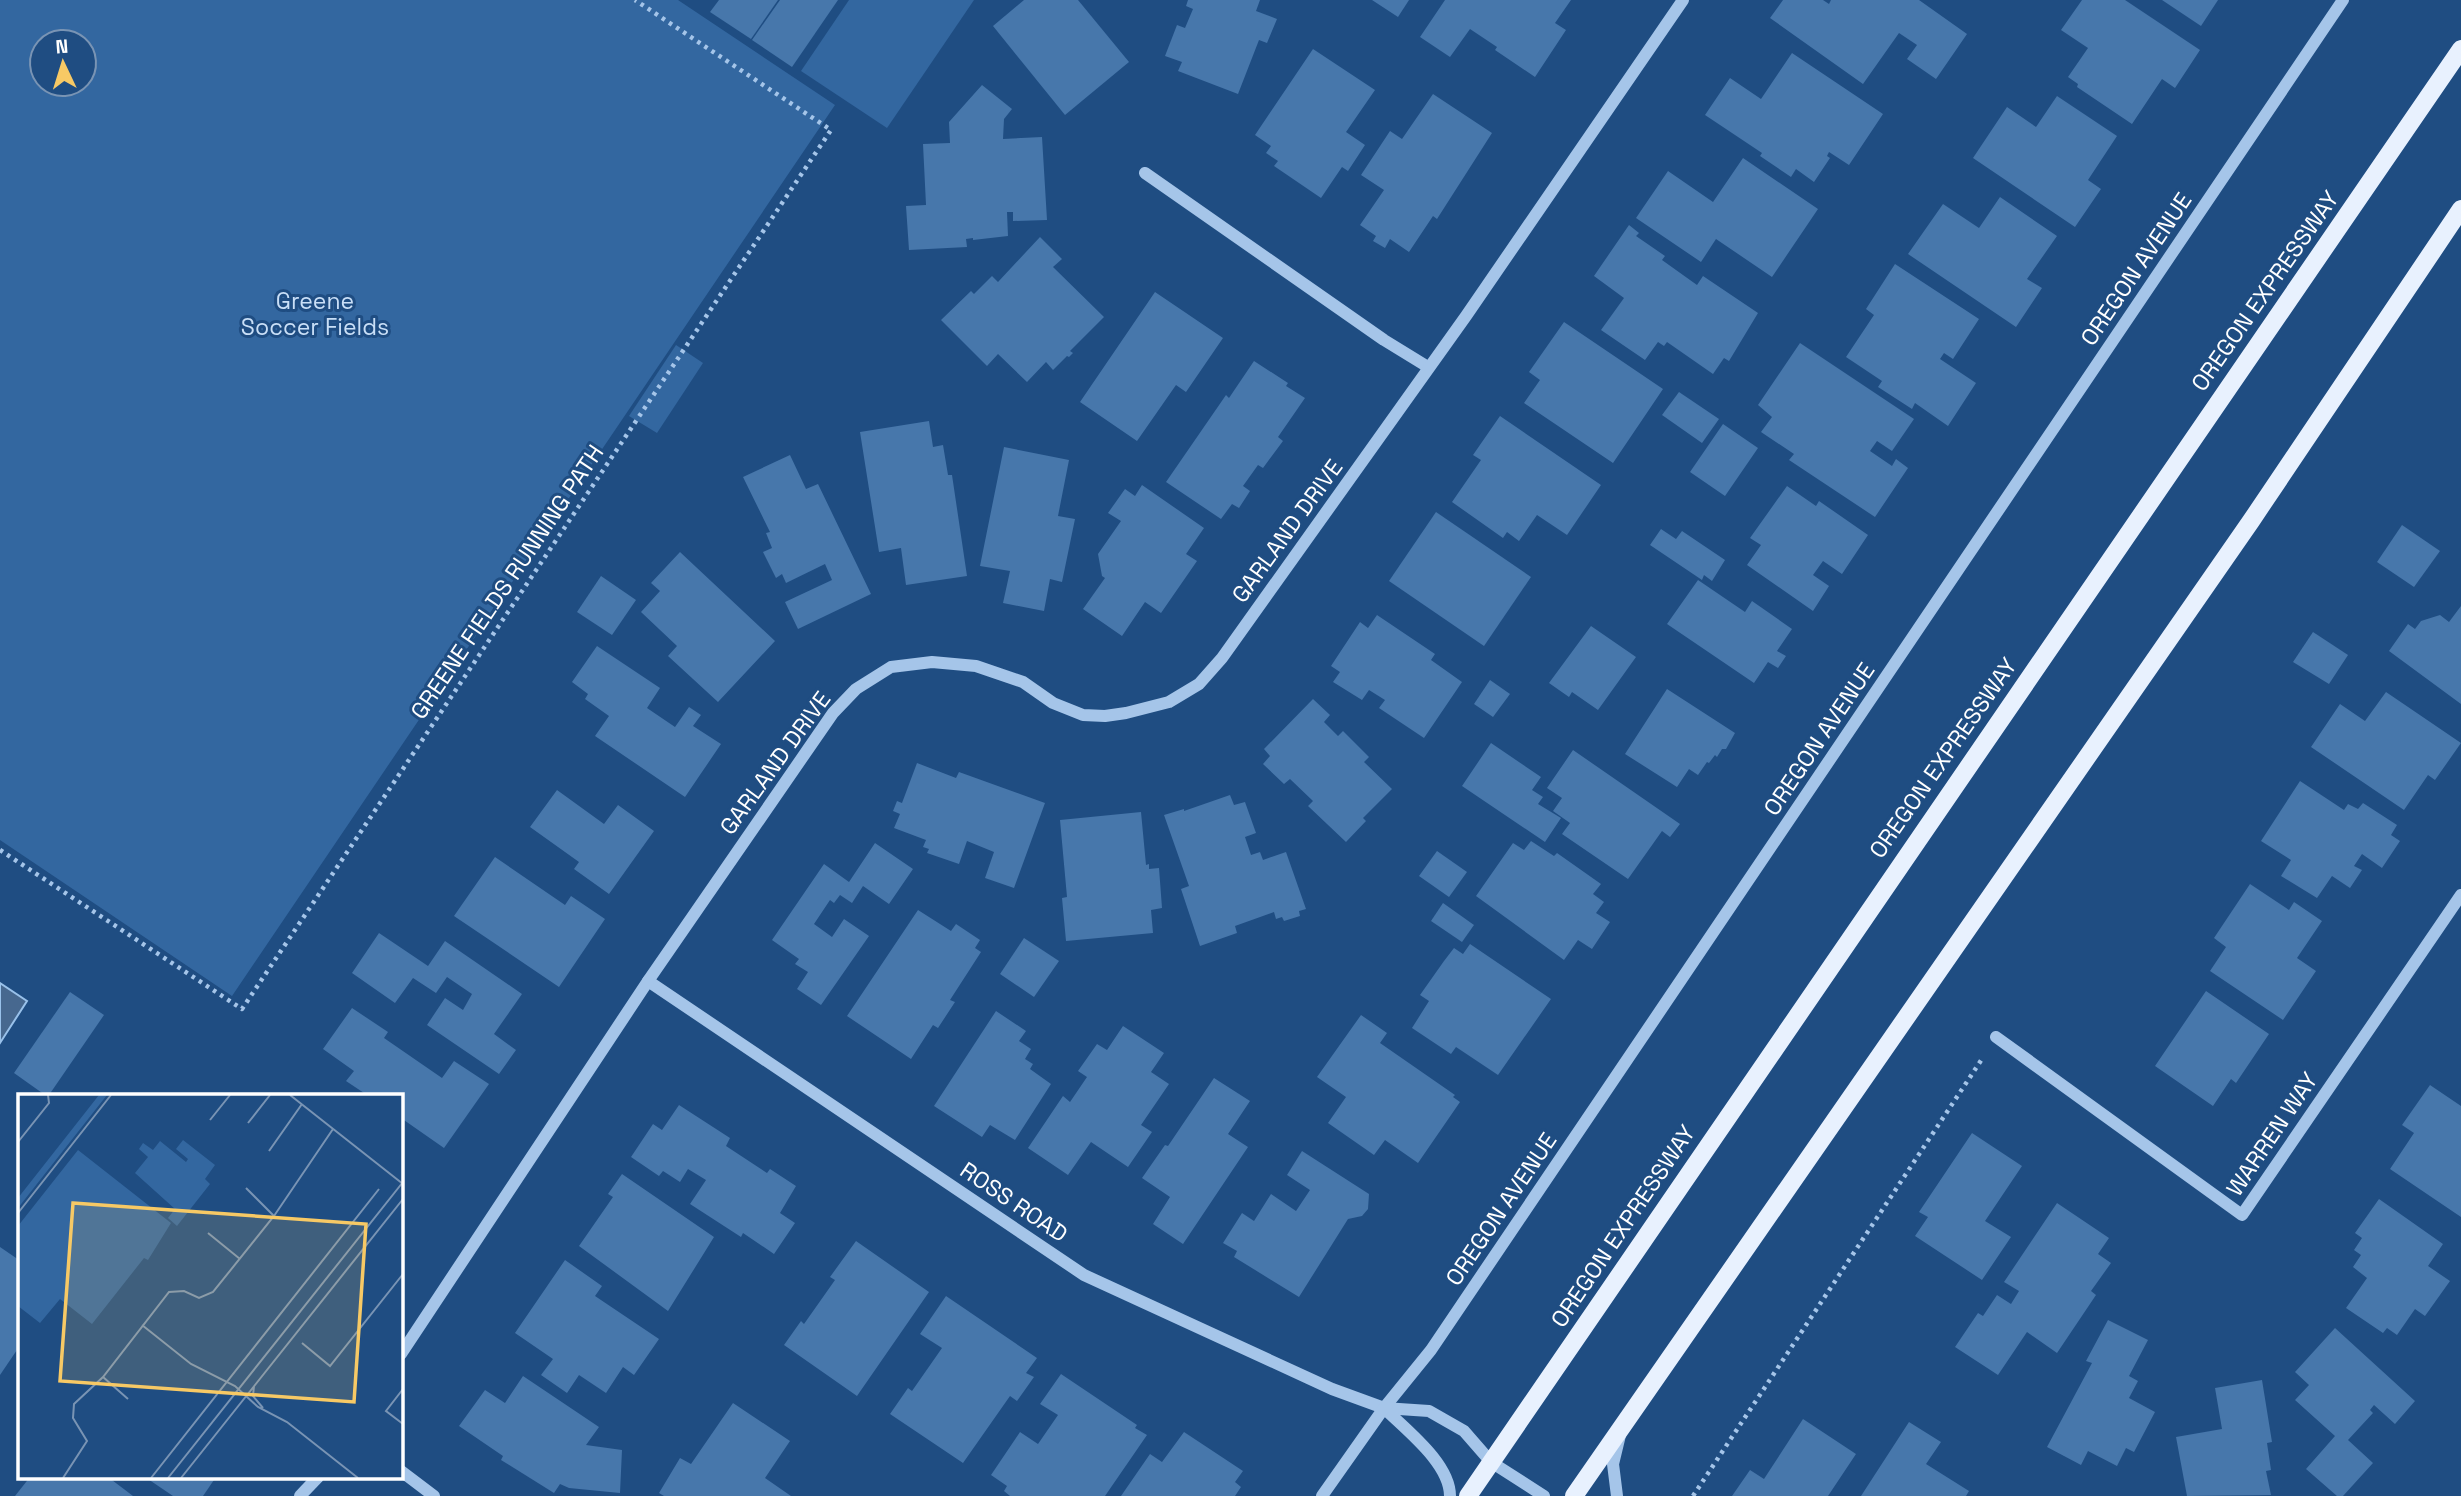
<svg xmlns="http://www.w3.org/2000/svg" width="2461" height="1496" viewBox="0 0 2461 1496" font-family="'Space Grotesk',sans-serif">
  <rect width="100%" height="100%" fill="#1f4d82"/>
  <g fill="#3367a0" fill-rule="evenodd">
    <path d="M 0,0 L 678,0 L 835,105 L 232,996 L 0,840 ZM 84,42 L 84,84 L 42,84 L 42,42 Z"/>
    <polygon points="849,0 974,0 887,128 801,71"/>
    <polygon points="676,345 703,363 657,433 629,416"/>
  </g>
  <polygon fill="#47688f" stroke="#99c1ea" stroke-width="2" points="0,983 27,1001 0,1043"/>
  <g fill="#4777ab">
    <polygon points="719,0 778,0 751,39 710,12"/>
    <polygon points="780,0 838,0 792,67 752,40"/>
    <polygon points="1024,0 1078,0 1129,62 1065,115 993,26"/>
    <polygon points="1188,0 1260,0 1256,11 1277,19 1267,43 1259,40 1238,94 1178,71 1182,62 1165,56 1177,25 1185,28 1193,9 1186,6"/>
    <polygon points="1372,0 1409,0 1398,17"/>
    <polygon points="1445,0 1571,0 1555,23 1566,30 1535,77 1495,50 1497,47 1470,29 1450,57 1420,37"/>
    <polygon points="1783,0 1823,0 1829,4 1831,0 1919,0 1967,34 1936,79 1907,59 1917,45 1899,33 1863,84 1770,18"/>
    <polygon points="2082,0 2125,0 2200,50 2175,88 2162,79 2132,124 2077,87 2078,84 2068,77 2088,48 2061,30"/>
    <polygon points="2162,0 2218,0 2201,26"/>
    <polygon points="1313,49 1375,90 1346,132 1365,145 1348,171 1342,167 1321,198 1274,166 1278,161 1266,153 1271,146 1255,135"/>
    <polygon points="1792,53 1883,114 1849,165 1829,152 1827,156 1830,158 1814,182 1796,169 1791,177 1760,156 1762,153 1705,115 1730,78 1761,99"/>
    <polygon points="982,85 1012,109 1004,119 1003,139 1042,137 1047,220 1013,221 1013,212 1007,212 1008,236 973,240 973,238 966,239 967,247 909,250 906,206 926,205 923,144 950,143 949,122"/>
    <polygon points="1433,94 1492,133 1437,219 1433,216 1409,252 1390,239 1385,248 1373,241 1376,236 1360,225 1384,190 1361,175 1390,131 1402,139"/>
    <polygon points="2057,96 2117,136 2088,180 2101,189 2075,227 1973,158 2007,107 2036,127"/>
    <polygon points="1743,158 1818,209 1772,277 1716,239 1701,262 1636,218 1668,171 1713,202"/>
    <polygon points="2000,197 2057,236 2027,279 2042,288 2016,327 1908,254 1943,204 1979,228"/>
    <polygon points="1629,225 1639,233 1636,236 1665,256 1662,260 1697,285 1703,276 1758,313 1729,361 1724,358 1713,374 1667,342 1664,346 1658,342 1645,360 1601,330 1624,298 1594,276"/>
    <polygon points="1040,237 1062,259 1053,267 1104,317 1070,351 1073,353 1069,357 1067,356 1053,370 1046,362 1027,382 998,354 987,366 941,320 971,291 974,294 992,276 998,282"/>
    <polygon points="1895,264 1979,319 1953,359 1944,353 1940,359 1976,383 1948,426 1915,403 1912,409 1878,387 1882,381 1846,357 1874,315 1866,309"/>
    <polygon points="1155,292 1223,338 1186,392 1176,385 1137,441 1080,402"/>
    <polygon points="1564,322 1663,389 1613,463 1524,403 1540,380 1529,372"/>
    <polygon points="1800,343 1914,419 1892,451 1877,441 1870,451 1892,466 1896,459 1908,468 1875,517 1789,460 1794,454 1761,432 1772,417 1758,405"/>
    <polygon points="1254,361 1288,383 1286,386 1305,398 1278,437 1283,441 1263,468 1258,465 1243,486 1250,491 1239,508 1232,504 1221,519 1166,482 1226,395 1229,398"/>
    <polygon points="1679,392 1719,419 1702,443 1662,415"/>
    <polygon points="1500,416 1601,485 1567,535 1537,515 1519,541 1507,532 1503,538 1452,502 1481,460 1473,455"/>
    <polygon points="929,421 933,447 943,445 948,475 952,475 967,576 906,585 901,548 879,552 860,432"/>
    <polygon points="1723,424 1758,448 1725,496 1690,472"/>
    <polygon points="1004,447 1069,460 1058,516 1075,519 1062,582 1050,579 1044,611 1003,603 1010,571 980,566"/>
    <polygon points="790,455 806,489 818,484 871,594 798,629 785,602 832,580 825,564 786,583 782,574 776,578 763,552 772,548 766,533 770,532 743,477"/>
    <polygon points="1142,485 1204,528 1186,554 1197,561 1161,613 1145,602 1122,636 1083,609 1105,578 1102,576 1098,554 1121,521 1108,513 1125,489 1135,496"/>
    <polygon points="1787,486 1816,506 1819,501 1868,535 1842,574 1823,561 1813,575 1829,586 1813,611 1747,565 1761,545 1750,538"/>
    <polygon points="1436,512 1531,577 1484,646 1389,581"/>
    <polygon points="2402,525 2440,551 2414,587 2377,562"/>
    <polygon points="1661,529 1676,539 1682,531 1725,560 1712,581 1704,575 1702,580 1650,545"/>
    <polygon points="680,552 775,641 718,702 668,656 677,646 641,612 660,591 651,583"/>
    <polygon points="601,576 636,600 612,635 577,612"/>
    <polygon points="1698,580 1745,612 1752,601 1792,629 1777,651 1786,656 1778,668 1768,662 1754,683 1667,624"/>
    <polygon points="2461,606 2461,704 2389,651 2408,624 2415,629 2421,621 2440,615 2449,622"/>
    <polygon points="1377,615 1435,654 1431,660 1462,682 1424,738 1379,708 1385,700 1369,690 1362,700 1333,682 1340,672 1331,666 1360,622 1368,628"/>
    <polygon points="1591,626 1636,657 1598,710 1572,692 1569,697 1549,683"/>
    <polygon points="2313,632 2348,655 2329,684 2293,662"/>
    <polygon points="597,646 660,688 647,708 675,727 689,707 701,715 693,726 721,744 685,797 595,736 609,716 585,699 588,694 572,682"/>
    <polygon points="1490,680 1510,694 1493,717 1474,704"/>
    <polygon points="1667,689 1735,733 1726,749 1722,749 1717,757 1715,755 1709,763 1707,762 1698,775 1689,769 1677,787 1625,754"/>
    <polygon points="2386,692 2461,743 2435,780 2428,775 2404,810 2311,747 2340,704 2365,721"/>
    <polygon points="1313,699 1330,715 1324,722 1338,736 1343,731 1369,757 1364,762 1392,789 1363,818 1366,821 1346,842 1308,806 1313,801 1290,779 1284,784 1263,764 1270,756 1264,749"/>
    <polygon points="1491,743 1541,777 1532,790 1543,797 1538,804 1561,818 1545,842 1462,786"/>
    <polygon points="1573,750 1680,824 1670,837 1662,831 1628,879 1562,834 1570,823 1553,811 1562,798 1547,788"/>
    <polygon points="917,763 956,778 959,772 1045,803 1014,888 985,878 994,852 967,841 959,864 927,853 929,849 923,847 926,840 894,828 900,814 893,811 897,801 902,803"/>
    <polygon points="2300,781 2344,810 2348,804 2358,809 2363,803 2397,825 2391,835 2400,841 2382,868 2362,854 2354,866 2362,870 2350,888 2332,876 2317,898 2281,876 2291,860 2261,841"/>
    <polygon points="557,790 604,824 618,805 654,831 609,894 574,869 579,862 530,827"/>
    <polygon points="1230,795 1234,805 1245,802 1256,833 1245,837 1251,855 1260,852 1263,860 1286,852 1306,909 1299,911 1300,916 1284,921 1282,917 1276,919 1274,912 1235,926 1237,933 1200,946 1181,889 1189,886 1164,815 1184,809 1184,811"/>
    <polygon points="1141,812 1146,865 1149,864 1149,869 1159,868 1162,908 1151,910 1153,933 1066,941 1062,898 1067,897 1060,820"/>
    <polygon points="1531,841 1554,856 1557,853 1601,884 1593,894 1604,902 1596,913 1610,922 1592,949 1578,940 1564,960 1476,896 1513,843 1524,850"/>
    <polygon points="875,843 913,869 889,904 863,886 852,903 840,895 834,903 830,900 814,924 832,937 844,919 869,936 821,1005 797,989 808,972 795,964 799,959 772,940 824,864 849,882"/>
    <polygon points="1437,851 1467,872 1449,897 1419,876"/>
    <polygon points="495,857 565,905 571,896 605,919 559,987 454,916"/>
    <polygon points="2250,884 2289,910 2294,902 2322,921 2297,958 2316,971 2283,1020 2210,971 2226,947 2214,938"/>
    <polygon points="1443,903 1474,925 1462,942 1431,921"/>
    <polygon points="918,910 951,931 956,924 980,940 975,948 981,952 950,1000 955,1002 938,1028 933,1025 911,1059 847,1016"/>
    <polygon points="379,933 428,966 445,941 522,994 494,1034 516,1050 499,1074 427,1025 445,998 463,1010 472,994 447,977 436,993 413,978 395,1003 352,973"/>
    <polygon points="1024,938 1059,961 1034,997 1000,974"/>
    <polygon points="1470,944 1551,999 1498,1075 1456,1047 1451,1054 1412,1028 1429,1001 1420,995 1444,961 1454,948 1463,954"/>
    <polygon points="2206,991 2269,1034 2236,1083 2231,1079 2213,1106 2155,1066"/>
    <polygon points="70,992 104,1015 49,1095 45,1095 14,1073"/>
    <polygon points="352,1008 388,1032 384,1038 442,1078 454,1061 489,1084 444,1148 401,1118 401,1095 367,1095 346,1081 354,1071 323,1049"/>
    <polygon points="996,1011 1026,1031 1019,1041 1031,1049 1025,1059 1033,1064 1030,1069 1051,1084 1015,1140 990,1125 982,1137 934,1106"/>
    <polygon points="1361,1015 1387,1033 1380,1043 1455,1095 1453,1097 1460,1102 1418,1163 1385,1140 1374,1155 1328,1123 1346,1097 1317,1077"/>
    <polygon points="1123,1026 1164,1053 1151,1072 1169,1084 1141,1125 1152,1132 1128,1167 1091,1142 1068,1175 1028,1148 1063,1096 1070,1102 1087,1077 1078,1071 1097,1044 1107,1050"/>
    <polygon points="1214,1078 1250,1101 1228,1134 1248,1147 1183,1244 1153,1224 1170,1197 1142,1178 1165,1145 1168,1146"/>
    <polygon points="2430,1085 2461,1106 2461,1217 2390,1169 2414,1133 2402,1125"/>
    <polygon points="679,1105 730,1138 726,1146 767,1173 770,1169 796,1186 780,1213 795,1223 774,1254 743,1233 741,1237 690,1204 706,1180 688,1169 680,1182 663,1171 659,1176 631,1157 653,1124 662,1130"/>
    <polygon points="1972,1133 2022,1166 1985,1221 2011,1237 1982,1280 1915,1236 1928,1217 1919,1212"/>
    <polygon points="1302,1151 1369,1194 1368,1209 1362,1216 1348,1219 1299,1297 1234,1257 1237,1251 1223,1243 1242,1213 1254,1221 1271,1194 1296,1211 1310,1190 1287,1175"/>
    <polygon points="622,1174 714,1237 668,1311 579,1246 613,1197 608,1194"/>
    <polygon points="2379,1199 2443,1244 2428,1266 2450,1281 2425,1316 2415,1309 2397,1335 2387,1328 2383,1333 2346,1308 2367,1278 2353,1267 2361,1255 2354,1250 2362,1238 2355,1233"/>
    <polygon points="2057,1203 2109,1238 2098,1254 2111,1263 2091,1291 2096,1295 2057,1353 2027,1332 1998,1375 1955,1347 1978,1313 1983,1316 1997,1295 2011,1304 2019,1291 2004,1282"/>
    <polygon points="856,1241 929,1292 857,1396 784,1345 801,1321 804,1324 835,1280 830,1277"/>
    <polygon points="0,1247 19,1260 19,1347 0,1375"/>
    <polygon points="565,1260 602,1286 595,1296 659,1339 634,1375 623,1367 606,1393 579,1375 567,1393 541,1375 553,1359 515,1333"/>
    <polygon points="946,1296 1037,1358 1026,1373 1034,1377 1017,1401 1010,1396 963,1463 890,1414 908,1388 912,1391 942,1348 920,1334"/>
    <polygon points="2108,1320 2148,1340 2129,1376 2138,1381 2129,1398 2155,1412 2134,1452 2126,1448 2117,1466 2088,1451 2081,1465 2047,1447 2092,1363 2086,1361"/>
    <polygon points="2335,1328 2415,1401 2395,1424 2374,1405 2370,1410 2373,1413 2348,1440 2373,1463 2343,1496 2337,1496 2306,1469 2335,1436 2295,1400 2309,1385 2295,1372"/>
    <polygon points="1061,1374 1137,1425 1135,1428 1147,1435 1105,1496 1010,1496 1004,1491 1007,1486 991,1475 1020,1432 1038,1444 1058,1415 1040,1404"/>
    <polygon points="523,1376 599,1427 586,1445 622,1450 620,1493 569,1488 560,1484 554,1493 501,1460 503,1456 459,1426 485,1390 505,1403"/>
    <polygon points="2262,1380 2272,1442 2267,1443 2271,1470 2266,1471 2271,1495 2187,1496 2176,1437 2222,1429 2215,1388"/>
    <polygon points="733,1403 790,1441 765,1478 791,1496 664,1496 659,1493 680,1458 691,1464"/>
    <polygon points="1803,1419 1856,1454 1828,1496 1732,1496 1750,1470 1764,1479"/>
    <polygon points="1909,1422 1941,1442 1926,1464 1969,1491 1966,1496 1861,1496"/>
    <polygon points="1184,1432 1243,1471 1235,1482 1241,1487 1235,1496 1121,1496 1150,1454 1162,1462"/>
    <polygon points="30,1477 108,1477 133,1496 15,1496"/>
    <polygon points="145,1477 216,1477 203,1496 173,1496"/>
  </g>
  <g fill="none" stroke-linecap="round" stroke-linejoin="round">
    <g stroke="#a5c5e9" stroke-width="4.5" stroke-dasharray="3.5 5" stroke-linecap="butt">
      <polyline points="0,850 242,1009 831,130 635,0"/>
      <polyline points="1693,1496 1982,1059"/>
    </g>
    <g stroke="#a5c5e9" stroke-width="12">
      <polyline points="1145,173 1384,340 1428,367"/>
      <polyline points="648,981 1084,1275 1332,1389 1384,1408 1429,1411 1464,1431 1491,1462 1544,1496"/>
      <polyline points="1996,1037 2242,1215 2461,895"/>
      <polyline points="401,1354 648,981 833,713 856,689 891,667 932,662 976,666 1023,682 1053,703 1083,715 1105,716 1126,713 1169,702 1199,684 1222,658 1466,316 1683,0"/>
      <path d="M 1384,1408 C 1406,1430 1450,1463 1450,1496"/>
      <polyline points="401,1471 434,1496"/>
      <polyline points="300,1496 318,1477"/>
      <polyline points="1322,1496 1384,1408 1431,1350 2343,0"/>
      <polyline points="1617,1496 1613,1464 1620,1435"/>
    </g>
    <g stroke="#e8f1fe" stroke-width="18">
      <polyline points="1468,1496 2461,49"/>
      <polyline points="1574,1496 2251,521 2461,209"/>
    </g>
  </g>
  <g text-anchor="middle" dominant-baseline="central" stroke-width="6" stroke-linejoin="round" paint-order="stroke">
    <g font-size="23" fill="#fff" stroke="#1f4d82">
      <text transform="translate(2136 269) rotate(-56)">OREGON AVENUE</text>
      <text transform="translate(2265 291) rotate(-55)">OREGON EXPRESSWAY</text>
      <text transform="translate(1287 531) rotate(-54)">GARLAND DRIVE</text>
      <text transform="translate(507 582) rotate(-56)">GREENE FIELDS RUNNING PATH</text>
      <text transform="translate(1819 739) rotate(-56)">OREGON AVENUE</text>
      <text transform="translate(1943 758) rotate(-55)">OREGON EXPRESSWAY</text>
      <text transform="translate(775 763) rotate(-54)">GARLAND DRIVE</text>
      <text transform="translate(2272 1134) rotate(-56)">WARREN WAY</text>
      <text transform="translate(1014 1202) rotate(34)">ROSS ROAD</text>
      <text transform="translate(1501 1209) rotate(-56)">OREGON AVENUE</text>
      <text transform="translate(1623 1226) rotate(-56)">OREGON EXPRESSWAY</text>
    </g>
    <g font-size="23" fill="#c9dff7" stroke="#1f4d82">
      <text x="315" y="301">Greene<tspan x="315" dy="26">Soccer Fields</tspan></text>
    </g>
  </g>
  <g transform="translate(18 1094)">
    <rect width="385" height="385" fill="#1f4d82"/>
    <path d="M 81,1 L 89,1 L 0,114 L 0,104 ZM 165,46 L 197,71 L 187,85 L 192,90 L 159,132 L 150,124 L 157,115 L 117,79 L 130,63 L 121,55 L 125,49 L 135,56 L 142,47 L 168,68 L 170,65 L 158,55 ZM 60,56 L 153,129 L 130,166 L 126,164 L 74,230 L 42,205 L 22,229 L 0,212 L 0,132 Z" fill="#3367a0"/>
    <path fill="none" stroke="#7994b4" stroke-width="2" d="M 272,1 L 385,90M 192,26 L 212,1M 230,29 L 252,1M 0,48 L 31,9 L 30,1M 251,57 L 284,10M 228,94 L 256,122M 0,119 L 93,1M 190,139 L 222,165M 124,231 L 173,270 L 217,292 L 240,313 L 269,328 L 340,384M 284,249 L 312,272 L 385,180M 85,283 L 110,305M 236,292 L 235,302 L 245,314M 385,295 L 368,317 L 385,330M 45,384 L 69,347 L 55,324 L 56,310 L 85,283 L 151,198 L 166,197 L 181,204 L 195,198 L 256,122 L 315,35M 133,384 L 361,95M 150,384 L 385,88M 163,384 L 385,105"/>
    <path fill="#f7c965" fill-opacity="0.15" stroke="#f7c965" stroke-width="3.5" d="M 55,109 L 348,130 L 336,308 L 42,287 Z"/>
    <rect width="385" height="385" fill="none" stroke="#fff" stroke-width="3.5"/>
  </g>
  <g transform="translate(63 63) rotate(356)"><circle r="33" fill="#1f4d82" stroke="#7994b4" stroke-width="2"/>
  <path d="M0-5L12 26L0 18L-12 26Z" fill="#f7c965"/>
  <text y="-10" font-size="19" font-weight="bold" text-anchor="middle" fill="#ffffff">N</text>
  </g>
</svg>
